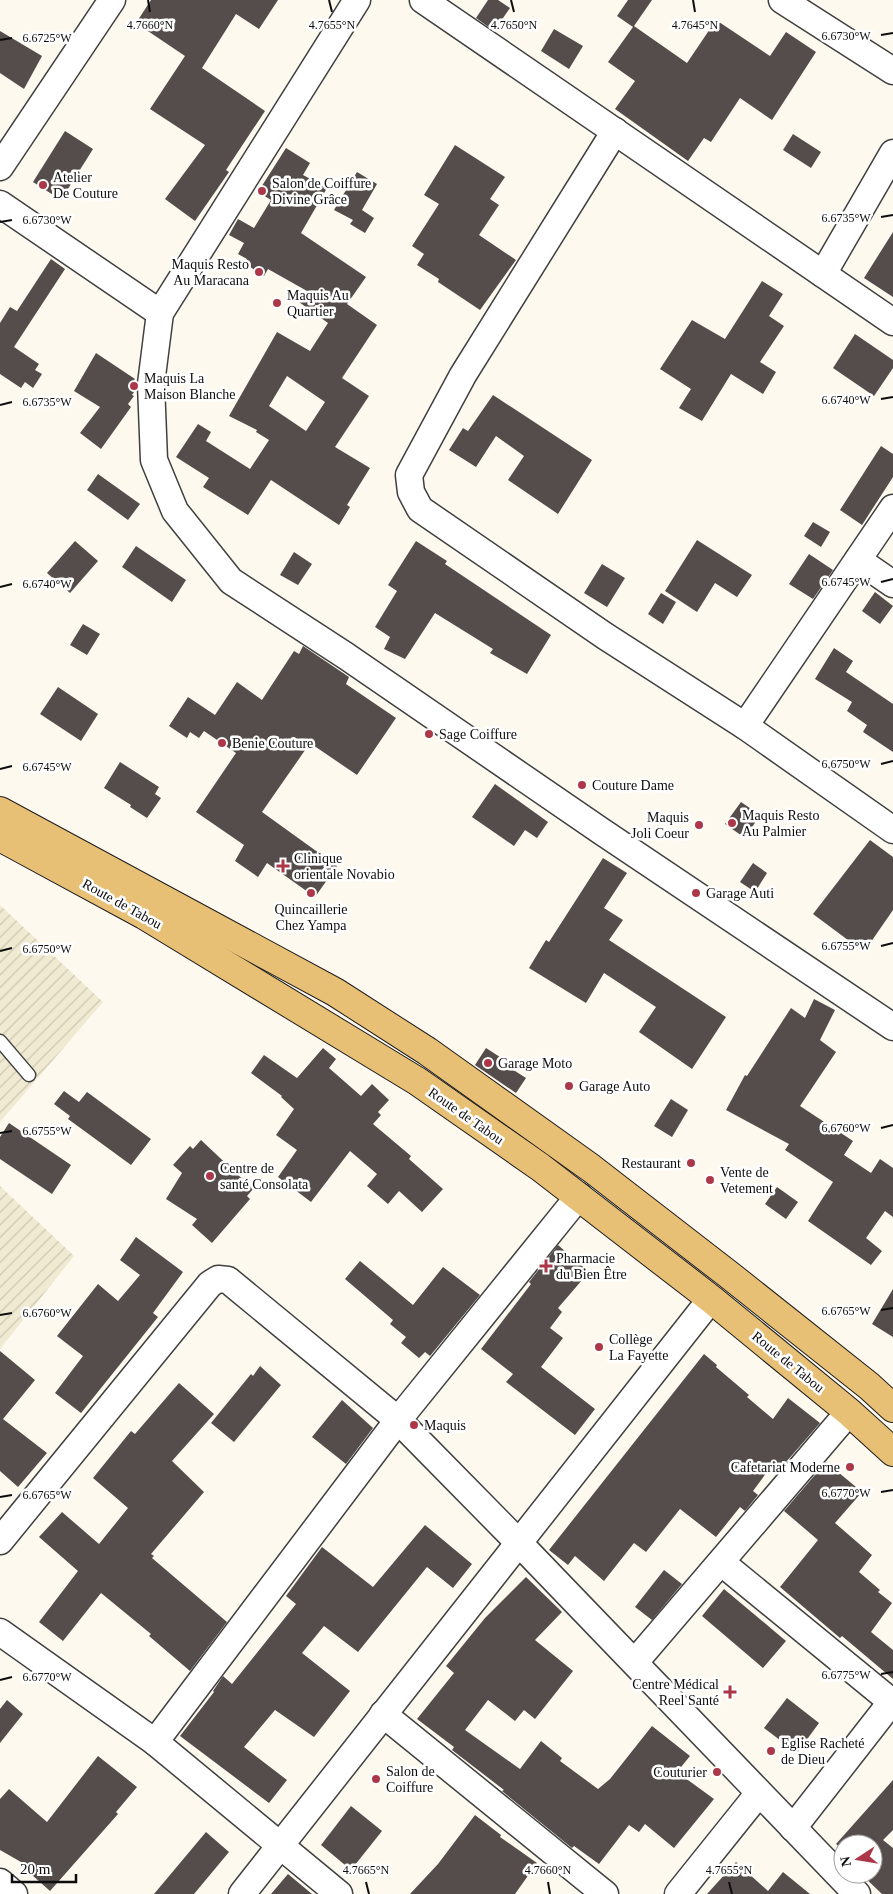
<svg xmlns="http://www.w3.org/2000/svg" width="893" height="1894" viewBox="0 0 893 1894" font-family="Georgia,serif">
  <defs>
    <pattern id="farmland-furrows" width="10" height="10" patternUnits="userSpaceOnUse" patternTransform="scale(1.25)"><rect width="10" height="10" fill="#f0ead2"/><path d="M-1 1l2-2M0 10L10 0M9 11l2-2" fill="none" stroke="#cdc8b3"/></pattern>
  </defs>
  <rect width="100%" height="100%" fill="#fdf9ef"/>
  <g fill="url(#farmland-furrows)">
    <polygon points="0,905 103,1002 0,1122"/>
    <polygon points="0,1186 74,1256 0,1349"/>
  </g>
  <g fill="#544d4b" fill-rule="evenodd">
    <polygon points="151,0 278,0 259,29 236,14 202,68 265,111 226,170 229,172 195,221 165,199 205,145 150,109 185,56 136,23"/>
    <polygon points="488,0 498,0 510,8 494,31 476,18"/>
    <polygon points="628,0 652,0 634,26 687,63 716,20 770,56 786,32 816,52 772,120 740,98 711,142 704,138 688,161 615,109 635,81 608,62 633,27 617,16"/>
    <polygon points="554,29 583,46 569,69 541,51"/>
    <polygon points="0,31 42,56 24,89 0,73"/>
    <polygon points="65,131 93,149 61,200 33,182"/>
    <polygon points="793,134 821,152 811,168 783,150"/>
    <polygon points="455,145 505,177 490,199 499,205 479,235 516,260 480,310 438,282 439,279 417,265 424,254 412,246 439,204 424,195"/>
    <path d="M 286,148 L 310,163 L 303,175 L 327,188 L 301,233 L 366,277 L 347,304 L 377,325 L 342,378 L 369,396 L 335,447 L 370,468 L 347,505 L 350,507 L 339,525 L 271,480 L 248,515 L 203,487 L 209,478 L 176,457 L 198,424 L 211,432 L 206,441 L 250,469 L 269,440 L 256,432 L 257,430 L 229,416 L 277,332 L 310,351 L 328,323 L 299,302 L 307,291 L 268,269 L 264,276 L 244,263 L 247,259 L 238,254 L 244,243 L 229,235 L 238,219 L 254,228 L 271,200 L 258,192 ZM 287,376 L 325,402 L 306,431 L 269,406 Z"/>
    <polygon points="357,172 377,184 362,210 374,218 365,233 350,224 353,220 334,210"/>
    <polygon points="893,232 893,297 864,278"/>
    <polygon points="51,259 65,269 14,347 39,364 35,370 42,374 33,388 25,382 21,388 0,374 0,323 10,307 17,311"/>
    <polygon points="762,281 783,294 769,316 784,326 760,362 776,372 763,394 731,374 702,421 679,408 691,389 660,369 692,320 725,339"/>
    <polygon points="855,334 893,360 893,368 874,396 833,368"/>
    <polygon points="96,353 135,379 133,381 136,383 136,389 132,395 134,396 128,404 131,407 101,449 80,433 100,407 74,391"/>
    <polygon points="493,395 592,460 558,514 508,480 524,456 496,436 476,467 449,450 463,428 468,431"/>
    <polygon points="881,446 893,454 893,477 862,525 840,510"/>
    <polygon points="98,474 140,504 128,520 87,490"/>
    <polygon points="813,522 830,532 821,547 804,536"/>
    <polygon points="697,540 752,575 737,597 715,583 697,612 665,591"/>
    <polygon points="75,541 98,561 70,593 47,573"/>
    <polygon points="416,541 447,561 445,564 551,635 527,674 490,653 493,649 435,613 405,659 384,649 390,637 375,627 397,591 388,585"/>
    <polygon points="136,546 186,580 172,602 122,567"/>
    <polygon points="294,552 312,564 298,585 280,575"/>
    <polygon points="809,554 833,570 813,599 789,584"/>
    <polygon points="602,564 625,578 607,607 584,593"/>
    <polygon points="875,592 893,606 880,624 862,611"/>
    <polygon points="661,593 676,602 663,624 648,614"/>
    <polygon points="83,624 100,634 87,655 70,645"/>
    <polygon points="303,646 349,677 346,684 396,718 357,775 310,743 262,812 337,866 315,897 267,863 258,877 235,861 244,845 196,812 236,753 204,731 199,738 190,732 187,738 169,726 188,697 215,715 237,682 262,700 294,651 299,654"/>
    <polygon points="834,648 853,661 846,672 893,704 893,752 863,732 867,725 847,711 852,702 815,679"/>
    <polygon points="58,687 98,714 81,741 40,714"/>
    <polygon points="120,762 159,787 155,794 161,798 147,818 130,807 131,805 104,788"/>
    <polygon points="495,784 548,822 537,838 525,830 514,846 472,817"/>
    <polygon points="741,802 760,815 745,838 725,824"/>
    <polygon points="870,840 893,857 893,910 864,952 813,914"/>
    <polygon points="603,858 627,873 604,908 623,920 609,940 726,1017 692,1069 639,1032 656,1007 604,973 586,1003 529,968 546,940 549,942"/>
    <polygon points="753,863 767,873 755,892 740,882"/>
    <polygon points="814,999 835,1010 820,1040 836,1052 800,1106 853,1141 844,1155 871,1173 880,1159 893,1168 893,1217 885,1211 866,1238 882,1251 871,1265 808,1221 833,1182 785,1150 789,1144 726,1110 745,1075 747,1076 791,1008 805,1018"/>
    <polygon points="323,1048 336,1059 329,1068 361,1096 372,1084 389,1100 378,1112 381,1115 373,1124 411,1156 409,1159 443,1189 422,1212 399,1191 388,1204 367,1186 377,1174 350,1151 311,1202 278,1177 297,1150 276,1135 294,1109 281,1097 282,1096 251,1073 264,1055 297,1078"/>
    <polygon points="486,1048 503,1059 501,1062 526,1078 516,1093 475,1065"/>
    <polygon points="64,1091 79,1102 87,1092 151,1139 131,1165 68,1119 70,1116 54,1104"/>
    <polygon points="671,1099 688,1110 672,1137 654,1126"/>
    <polygon points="9,1123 71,1165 52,1194 0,1159 0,1137"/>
    <polygon points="201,1140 253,1189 247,1196 250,1199 212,1243 192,1225 197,1219 166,1199 182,1173 173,1165 190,1146 193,1149"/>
    <polygon points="777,1187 798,1202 786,1219 765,1204"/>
    <polygon points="136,1237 183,1272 153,1313 158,1317 81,1413 55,1393 83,1356 57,1336 98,1284 118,1301 140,1275 120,1260"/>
    <polygon points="558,1245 589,1272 558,1308 562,1312 550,1328 563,1338 541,1367 595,1409 575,1435 506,1382 513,1374 481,1349 531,1284 529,1282"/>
    <polygon points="360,1261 413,1305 443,1267 480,1295 430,1356 425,1352 419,1358 401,1343 406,1337 390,1324 393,1320 345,1279"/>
    <polygon points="893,1289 893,1337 872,1324"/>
    <polygon points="0,1351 35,1380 3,1419 47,1453 18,1487 0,1471"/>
    <polygon points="704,1354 717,1365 716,1367 749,1395 747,1397 773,1419 788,1398 820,1423 780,1469 773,1464 753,1491 758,1495 745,1511 740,1507 716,1537 680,1509 646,1552 634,1543 604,1581 575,1556 568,1565 549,1550"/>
    <polygon points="260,1366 281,1385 234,1442 211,1423 251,1374 253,1376"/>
    <polygon points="179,1383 214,1414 172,1461 204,1492 151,1554 154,1556 152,1558 227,1622 190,1671 149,1636 151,1634 101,1593 63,1641 39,1622 78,1571 39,1537 62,1512 99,1544 128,1508 93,1478 131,1431 135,1434"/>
    <polygon points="342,1400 373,1428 346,1464 312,1437"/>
    <polygon points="826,1462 862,1492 835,1523 872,1555 859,1572 880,1590 878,1592 892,1603 871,1632 893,1650 893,1679 842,1636 840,1638 780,1587 818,1540 784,1511"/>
    <polygon points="425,1525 472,1564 453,1588 427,1567 358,1652 324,1626 302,1653 350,1691 314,1737 275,1710 244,1747 287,1780 269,1803 180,1736 214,1692 213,1691 223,1676 232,1684 296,1604 286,1596 322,1547 373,1587"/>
    <polygon points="664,1570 682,1584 652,1620 635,1607"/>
    <polygon points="526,1577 562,1612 535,1640 573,1671 535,1719 524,1710 515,1721 488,1700 465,1730 520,1769 541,1741 562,1758 560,1761 598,1789 610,1779 652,1726 690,1756 677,1772 714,1799 674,1848 645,1824 639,1832 629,1825 599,1864 574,1846 572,1848 502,1791 504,1790 452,1750 454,1747 417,1719 454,1673 446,1666 485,1618"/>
    <polygon points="724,1589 786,1641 763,1668 702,1616"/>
    <polygon points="787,1698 819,1723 797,1753 764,1728"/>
    <polygon points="7,1700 23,1714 0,1743 0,1709"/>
    <polygon points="98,1756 137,1787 116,1812 118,1814 50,1891 32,1875 35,1870 0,1850 0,1799 9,1789 47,1822"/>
    <polygon points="893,1780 893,1830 883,1840 893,1848 893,1894 882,1894 861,1874 873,1874 873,1844 843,1844 843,1850 836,1844"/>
    <polygon points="351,1806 382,1831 351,1870 321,1845"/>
    <polygon points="475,1815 501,1835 500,1837 537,1863 515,1894 410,1894 438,1864"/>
    <polygon points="206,1832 229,1852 194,1894 154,1894"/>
    <polygon points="736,1862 768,1891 783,1872 810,1894 707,1894"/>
    <polygon points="288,1874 312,1894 271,1894"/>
  </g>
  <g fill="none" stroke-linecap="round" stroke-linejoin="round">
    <g stroke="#404040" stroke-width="15">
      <polyline id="lane" points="0,1041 29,1075"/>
    </g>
    <g stroke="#404040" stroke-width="29">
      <g id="street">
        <polyline points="357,0 160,313 151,384 154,460 175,511 231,581 346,656 601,831 893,1027"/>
        <polyline points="423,0 893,322"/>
        <polyline points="782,0 893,71"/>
        <polyline points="615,131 463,375 409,475 411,492 420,509 605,636 745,726 893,830"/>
        <polyline points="0,167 112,0"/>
        <polyline points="0,204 160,313"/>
        <polyline points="823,274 893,153"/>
        <polyline points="858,560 893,584"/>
        <polyline points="745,726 893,508"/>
        <polyline points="0,1541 210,1284 218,1279 228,1280 398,1420 519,1543 857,1894"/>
        <polyline points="722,1563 893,1703"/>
        <polyline points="0,1632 155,1742 339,1894"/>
        <polyline points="635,1662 849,1412"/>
        <polyline points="383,1714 605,1894"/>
        <polyline points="155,1742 398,1420 579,1196"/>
        <polyline points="793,1828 893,1700"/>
        <polyline points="0,1882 14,1894"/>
        <polyline points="242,1894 711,1299"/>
        <polyline points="678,1894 759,1793"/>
      </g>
    </g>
    <g stroke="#1e1e1e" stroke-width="30">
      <g id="primary">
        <polyline points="0,811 335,992 427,1051 591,1168 728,1274 869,1386 893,1408"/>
        <polyline points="0,837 144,915 417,1081 540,1167 711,1299 849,1412 893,1452"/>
      </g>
    </g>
    <use href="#lane" stroke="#fff" stroke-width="12"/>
    <use href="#street" stroke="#fff" stroke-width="26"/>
    <use href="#primary" stroke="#e7bf75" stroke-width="28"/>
  </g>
  <path fill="none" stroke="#0d0d0d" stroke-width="2" d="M 148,0 L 150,12M 329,0 L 332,12M 511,0 L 514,12M 693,0 L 695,12M 881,35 L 893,33M 0,40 L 12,38M 881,217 L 893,215M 0,222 L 12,220M 881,399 L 893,397M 0,405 L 12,402M 881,582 L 893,579M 0,587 L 12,584M 881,764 L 893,761M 0,769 L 12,766M 881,946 L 893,943M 0,951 L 12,948M 881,1128 L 893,1125M 0,1133 L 12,1131M 881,1310 L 893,1308M 0,1315 L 12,1313M 881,1492 L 893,1490M 0,1497 L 12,1495M 881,1674 L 893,1672M 0,1680 L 12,1677M 366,1882 L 369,1894M 548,1882 L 550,1894M 729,1882 L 732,1894"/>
  <g fill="#ab3749" stroke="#fff" stroke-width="2">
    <circle cx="43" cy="185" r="5"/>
    <circle cx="262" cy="191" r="5"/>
    <circle cx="259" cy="272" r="5"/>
    <circle cx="277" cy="303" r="5"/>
    <circle cx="134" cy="386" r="5"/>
    <circle cx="429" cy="734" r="5"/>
    <circle cx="222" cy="743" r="5"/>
    <circle cx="582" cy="785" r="5"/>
    <circle cx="732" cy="823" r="5"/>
    <circle cx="699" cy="825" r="5"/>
    <path d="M280.5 858.5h5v5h5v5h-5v5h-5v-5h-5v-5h5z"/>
    <circle cx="311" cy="893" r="5"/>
    <circle cx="696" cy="893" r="5"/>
    <circle cx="488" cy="1063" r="5"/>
    <circle cx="569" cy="1086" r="5"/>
    <circle cx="691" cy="1163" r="5"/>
    <circle cx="210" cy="1176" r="5"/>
    <circle cx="710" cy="1180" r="5"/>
    <path d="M543.5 1258.5h5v5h5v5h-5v5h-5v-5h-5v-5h5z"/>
    <circle cx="599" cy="1347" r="5"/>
    <circle cx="414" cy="1425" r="5"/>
    <circle cx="850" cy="1467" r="5"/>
    <path d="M727.5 1684.5h5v5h5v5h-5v5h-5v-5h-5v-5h5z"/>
    <circle cx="771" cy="1751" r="5"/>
    <circle cx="717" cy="1772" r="5"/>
    <circle cx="376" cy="1779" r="5"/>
  </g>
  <g text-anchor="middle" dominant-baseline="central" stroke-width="5" stroke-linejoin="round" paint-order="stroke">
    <g font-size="14" fill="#0d0d0d" stroke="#fff" text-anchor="start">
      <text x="53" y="177">Atelier<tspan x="53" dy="16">De Couture</tspan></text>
      <text x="272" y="183">Salon de Coiffure<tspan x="272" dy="16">Divine Grâce</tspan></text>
      <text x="249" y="264" text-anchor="end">Maquis Resto<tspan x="249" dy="16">Au Maracana</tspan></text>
      <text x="287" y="295">Maquis Au<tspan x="287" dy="16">Quartier</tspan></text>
      <text x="144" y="378">Maquis La<tspan x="144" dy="16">Maison Blanche</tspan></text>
      <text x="439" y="734">Sage Coiffure</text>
      <text x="232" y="743">Benie Couture</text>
      <text x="592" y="785">Couture Dame</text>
      <text x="742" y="815">Maquis Resto<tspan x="742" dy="16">Au Palmier</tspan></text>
      <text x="689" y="817" text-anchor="end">Maquis<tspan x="689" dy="16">Joli Coeur</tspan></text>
      <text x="294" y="858">Clinique<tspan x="294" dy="16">orientale Novabio</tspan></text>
      <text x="706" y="893">Garage Auti</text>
      <text x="311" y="909" text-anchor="middle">Quincaillerie<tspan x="311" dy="16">Chez Yampa</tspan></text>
      <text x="498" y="1063">Garage Moto</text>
      <text x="579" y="1086">Garage Auto</text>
      <text x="681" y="1163" text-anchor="end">Restaurant</text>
      <text x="220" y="1168">Centre de<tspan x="220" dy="16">santé Consolata</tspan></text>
      <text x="720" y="1172">Vente de<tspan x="720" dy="16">Vetement</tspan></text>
      <text x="556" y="1258">Pharmacie<tspan x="556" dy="16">du Bien Être</tspan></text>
      <text x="609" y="1339">Collège<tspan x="609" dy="16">La Fayette</tspan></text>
      <text x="424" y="1425">Maquis</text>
      <text x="840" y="1467" text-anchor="end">Cafetariat Moderne</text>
      <text x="719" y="1684" text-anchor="end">Centre Médical<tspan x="719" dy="16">Reel Santé</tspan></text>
      <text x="781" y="1743">Eglise Racheté<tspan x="781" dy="16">de Dieu</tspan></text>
      <text x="386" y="1771">Salon de<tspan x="386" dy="16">Coiffure</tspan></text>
      <text x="707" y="1772" text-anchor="end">Couturier</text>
    </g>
    <g font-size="14" fill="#0d0d0d" stroke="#fff">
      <text transform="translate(122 904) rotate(29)">Route de Tabou</text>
      <text transform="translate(466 1116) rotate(35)">Route de Tabou</text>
      <text transform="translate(788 1362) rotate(39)">Route de Tabou</text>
    </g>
  </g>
  <g font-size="12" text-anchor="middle" fill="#0d0d0d" stroke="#fff" stroke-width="5" stroke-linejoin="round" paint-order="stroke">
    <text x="150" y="29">4.7660°N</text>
    <text x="332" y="29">4.7655°N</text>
    <text x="514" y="29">4.7650°N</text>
    <text x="695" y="29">4.7645°N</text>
    <text x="846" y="40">6.6730°W</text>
    <text x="47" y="42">6.6725°W</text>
    <text x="846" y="222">6.6735°W</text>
    <text x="47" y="224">6.6730°W</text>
    <text x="846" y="404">6.6740°W</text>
    <text x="47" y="406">6.6735°W</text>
    <text x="846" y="586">6.6745°W</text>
    <text x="47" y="588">6.6740°W</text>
    <text x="846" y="768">6.6750°W</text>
    <text x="47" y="771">6.6745°W</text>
    <text x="846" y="950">6.6755°W</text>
    <text x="47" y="953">6.6750°W</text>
    <text x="846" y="1132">6.6760°W</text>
    <text x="47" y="1135">6.6755°W</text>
    <text x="846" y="1315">6.6765°W</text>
    <text x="47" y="1317">6.6760°W</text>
    <text x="846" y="1497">6.6770°W</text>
    <text x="47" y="1499">6.6765°W</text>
    <text x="846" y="1679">6.6775°W</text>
    <text x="47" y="1681">6.6770°W</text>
    <text x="366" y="1874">4.7665°N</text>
    <text x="548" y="1874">4.7660°N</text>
    <text x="729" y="1874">4.7655°N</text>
  </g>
  <g transform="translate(858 1859) rotate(258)"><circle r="24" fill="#ffffff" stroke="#9e9e9e"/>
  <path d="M0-4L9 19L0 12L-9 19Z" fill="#ab3749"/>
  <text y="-8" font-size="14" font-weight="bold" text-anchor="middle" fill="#0d0d0d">N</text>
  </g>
  <path d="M12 1874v8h64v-8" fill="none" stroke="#0d0d0d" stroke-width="2.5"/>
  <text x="20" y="1874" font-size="15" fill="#0d0d0d" stroke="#ffffff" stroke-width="4" paint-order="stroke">20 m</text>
</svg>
